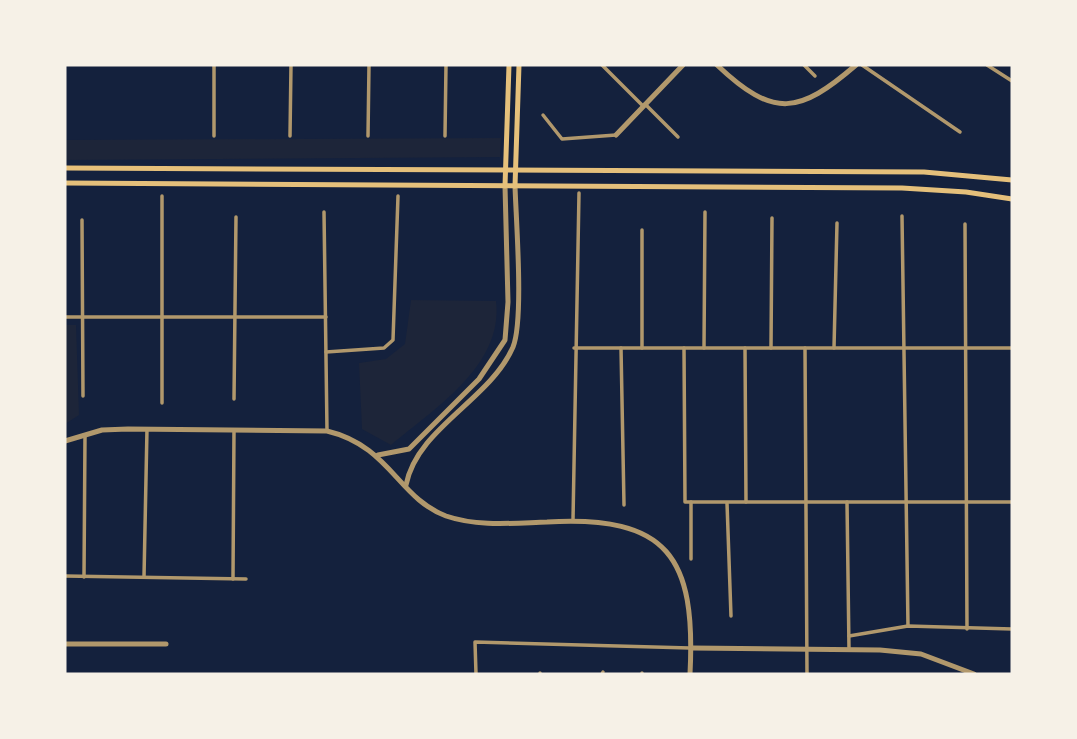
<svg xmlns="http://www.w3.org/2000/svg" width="1077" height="739" viewBox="0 0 1077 739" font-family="'Noto Sans',sans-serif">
  <rect width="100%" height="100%" fill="#14213d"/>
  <g fill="#1d2539">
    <polygon points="501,138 500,157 65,160 65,140"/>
    <path d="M 411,300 L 496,301 C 504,365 434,409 391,445 L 362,429 L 359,363 L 386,359 L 405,344 Z"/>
    <polygon points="65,325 76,325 79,415 65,424"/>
  </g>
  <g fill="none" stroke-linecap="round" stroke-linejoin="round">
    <g stroke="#b1986c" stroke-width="3.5">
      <polyline points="602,65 643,106"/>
      <polyline points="804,65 815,76"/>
      <polyline points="862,65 960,132"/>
      <polyline points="987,65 1012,81"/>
      <polyline points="645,104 678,137"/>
      <polyline points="543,115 562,139 616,135"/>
      <polyline points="214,136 214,65"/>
      <polyline points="290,136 291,65"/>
      <polyline points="368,136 369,65"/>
      <polyline points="445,136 446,65"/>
      <polyline points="324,212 327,430"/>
      <polyline points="902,216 908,626"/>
      <polyline points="82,220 83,396"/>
      <polyline points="965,224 967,629"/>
      <polyline points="65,317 326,317"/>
      <polyline points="574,348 1012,348"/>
      <polyline points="621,348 624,505"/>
      <polyline points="642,348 642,230"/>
      <polyline points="684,348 685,502 1012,502"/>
      <polyline points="704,348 705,212"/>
      <polyline points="745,348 746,502"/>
      <polyline points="771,348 772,218"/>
      <polyline points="805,348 807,674"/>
      <polyline points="834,348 837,223"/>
      <polyline points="326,352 384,348 393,340 398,196"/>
      <polyline points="234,399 236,217"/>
      <polyline points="162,403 162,196"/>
      <polyline points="847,502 849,649"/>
      <polyline points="727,503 731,616"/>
      <polyline points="573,520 579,193"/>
      <polyline points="691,559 691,502"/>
      <polyline points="65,576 246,579"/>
      <polyline points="84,577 85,436"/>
      <polyline points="144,577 147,429"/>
      <polyline points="233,579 234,430"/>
      <polyline points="849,636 908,626 1012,629"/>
      <polyline points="540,673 540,674"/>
      <polyline points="642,673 642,674"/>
      <polyline points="476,674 475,642 690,648"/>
      <polyline points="602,674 603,672"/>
    </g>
    <g stroke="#b1986c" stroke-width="5">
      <path d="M 717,65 C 774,119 799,114 856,65"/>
      <polyline points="616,135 683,65"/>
      <path d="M 65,441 L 102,430 L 128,429 L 327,431 C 390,446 398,498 446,516 C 478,527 514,523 547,522 C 668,515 696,557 690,674"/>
      <polyline points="378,455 409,449 479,379 505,340 508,302 505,186"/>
      <path d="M 406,485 C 417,428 490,400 513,347 C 524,320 516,220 515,186"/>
      <polyline points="65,644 166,644"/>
      <polyline points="692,648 880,650 921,654 974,674"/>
    </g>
    <g stroke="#e5c07b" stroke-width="5">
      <polyline points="65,168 924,172 1012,180"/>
      <polyline points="65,183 902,188 966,192 1012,199"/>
      <polyline points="505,186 509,65"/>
      <polyline points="515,186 519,65"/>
    </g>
  </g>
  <rect width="1077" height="739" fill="none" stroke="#f6f1e7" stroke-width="133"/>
</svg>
